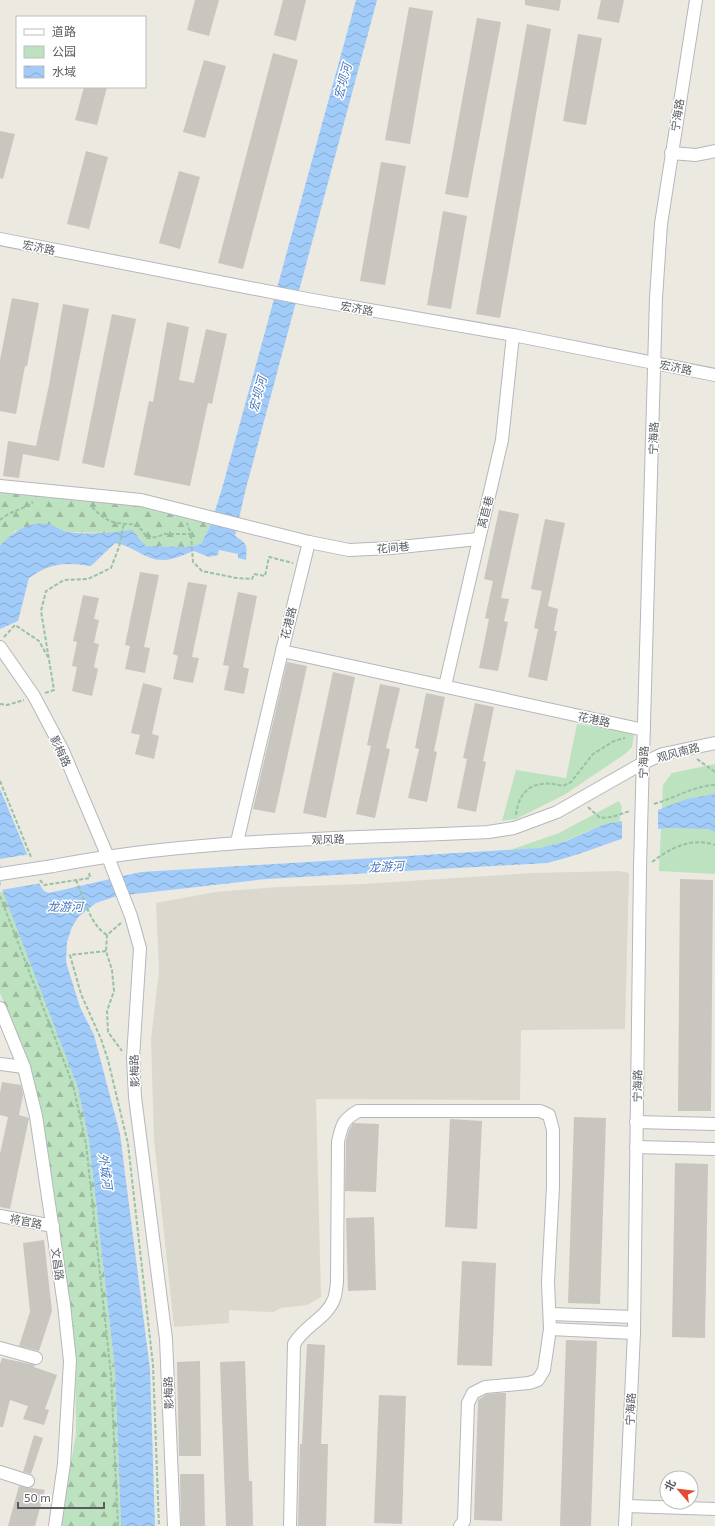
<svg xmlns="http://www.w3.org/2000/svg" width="715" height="1526" viewBox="0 0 715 1526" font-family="'Exo 2','Noto Sans SC',sans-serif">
  <defs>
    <pattern id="forest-firs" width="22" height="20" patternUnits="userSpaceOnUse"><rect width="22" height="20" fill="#bde2c0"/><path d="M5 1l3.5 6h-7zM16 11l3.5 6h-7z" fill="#9dba9f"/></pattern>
    <pattern id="water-waves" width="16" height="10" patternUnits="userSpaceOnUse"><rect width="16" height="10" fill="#a1ccfa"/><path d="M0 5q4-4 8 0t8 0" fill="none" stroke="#86a9ce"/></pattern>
  </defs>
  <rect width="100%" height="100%" fill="#ebe9e0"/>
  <polygon fill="#dbd9ce" points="619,871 629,873 625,1029 521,1030 520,1100 316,1099 321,1297 307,1305 281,1308 273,1312 229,1310 229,1323 174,1327 154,1139 151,1039 159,971 156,903 215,892 278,887 363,884 532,873"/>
  <g fill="url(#forest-firs)">
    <polygon points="0,490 54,494 145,507 211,524 201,544 185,547 146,546 138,536 118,532 110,533 67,532 48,524 15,531 0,546"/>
    <polygon points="0,892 4,892 78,1088 89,1141 115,1369 121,1526 60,1526 76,1434 75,1352 51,1186 33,1077 0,993"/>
  </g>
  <g fill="#bde2c0">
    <polygon points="577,724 634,733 632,747 625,754 564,795 516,819 502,821 516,770 566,778"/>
    <polygon points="715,764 715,874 659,871 663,785 672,773"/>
    <path d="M 619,801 L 622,807 L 619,823 C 600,824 585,833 567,840 C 548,848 527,851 507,851 L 559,833 Z"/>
  </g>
  <g fill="url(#water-waves)">
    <path d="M 356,0 L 377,0 L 245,492 L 235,536 C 248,544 247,545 246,560 L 238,558 L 238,554 L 219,550 L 218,555 L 209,557 L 194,551 C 185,554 173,560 164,560 C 146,561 132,545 115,543 L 91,566 C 64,562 50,563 29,578 L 18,621 L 0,629 L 0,546 C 11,533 29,521 48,524 C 55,525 61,531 68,532 C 89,535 111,533 132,530 L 146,546 L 186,547 L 201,544 L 211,524 L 223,485 Z"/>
    <path d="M 0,789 L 40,885 L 44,891 L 49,893 L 141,872 L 540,848 L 566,841 L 605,824 L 634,819 L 687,799 L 715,794 L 715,832 L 708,829 C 691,829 668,826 653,830 C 617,838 583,855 547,863 L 266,879 L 117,896 L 96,903 L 79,916 L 72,927 L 67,942 L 66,962 L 80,1007 L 94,1035 L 120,1134 L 150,1369 L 155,1526 L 121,1526 L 115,1369 L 89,1141 L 78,1088 L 0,884 Z"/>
  </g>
  <g fill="#ebe9e0">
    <polygon points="658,807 658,831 640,835 622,842 622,820"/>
    <polygon points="30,854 42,883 1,890 0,859"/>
  </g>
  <g fill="#c8c6bf">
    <polygon points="195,0 219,0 209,36 187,30"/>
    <polygon points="283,0 306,0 296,41 274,35"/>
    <polygon points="525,0 561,0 559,11 525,5"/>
    <polygon points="601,0 624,0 619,23 597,19"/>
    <polygon points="409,7 433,11 410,144 385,140"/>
    <polygon points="477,18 501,22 468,198 445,194"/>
    <polygon points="527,24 551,29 500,318 476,314"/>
    <polygon points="578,34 602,38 586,125 563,121"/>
    <polygon points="273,53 298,60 243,269 218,263"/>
    <polygon points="204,60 226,66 205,138 183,132"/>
    <polygon points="84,87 107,87 97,125 75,120"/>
    <polygon points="0,131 15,134 3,179 0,178"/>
    <polygon points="86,151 108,157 89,229 67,224"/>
    <polygon points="381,162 406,166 385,285 360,281"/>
    <polygon points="179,171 200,177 180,249 159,243"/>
    <polygon points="443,211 467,216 451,309 427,305"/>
    <polygon points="12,298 39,303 27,366 25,366 16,414 0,411 0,360"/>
    <polygon points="63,304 89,309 59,461 23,454 19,478 3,476 8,441 36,446 49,385"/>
    <polygon points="112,314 136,319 104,468 82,463"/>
    <polygon points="167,322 189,327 179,380 194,383 206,329 227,334 212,404 208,403 190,486 134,475 149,401 153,402"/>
    <polygon points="499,510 519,514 501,598 509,599 504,621 508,622 498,671 479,668 489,619 485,618 493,581 484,579"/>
    <polygon points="545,519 565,523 548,606 558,609 554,631 557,631 547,681 528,677 538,629 534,628 542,591 531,589"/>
    <polygon points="140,572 159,575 144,647 150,648 145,673 125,669 130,646 125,645"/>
    <polygon points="188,582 207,585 192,657 199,658 193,683 173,679 178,656 173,654"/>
    <polygon points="238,592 257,596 243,667 249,669 244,694 224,690 229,666 223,665"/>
    <polygon points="83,595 99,598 94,619 99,620 94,643 99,644 94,667 98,669 92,696 72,691 77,667 72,666 77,642 73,641"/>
    <polygon points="287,662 307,666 275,813 253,809"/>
    <polygon points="333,672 355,677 326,818 303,813"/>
    <polygon points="143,683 162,688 152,734 159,736 154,759 135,754 140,735 131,733"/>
    <polygon points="380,684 400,688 386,748 390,749 375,818 356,814 371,746 367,745"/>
    <polygon points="426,693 445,697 434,751 437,752 427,802 408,798 419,749 415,748"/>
    <polygon points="475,703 494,707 483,761 486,762 476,812 457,808 467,759 463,758"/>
    <polygon points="680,879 713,880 711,1111 678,1111"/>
    <polygon points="2,1082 21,1085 23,1095 19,1115 29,1118 10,1209 0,1207 0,1154 8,1117 0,1115 0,1093"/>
    <polygon points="574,1117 606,1118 600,1304 568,1303"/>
    <polygon points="450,1119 482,1121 477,1229 445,1227"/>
    <polygon points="353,1123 379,1124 376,1192 345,1191 346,1141 349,1130"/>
    <polygon points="675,1163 708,1164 705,1338 672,1337"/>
    <polygon points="374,1217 376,1290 348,1291 346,1218"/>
    <polygon points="44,1240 52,1311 39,1351 19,1346 30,1312 23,1243"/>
    <polygon points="462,1261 496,1263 492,1366 457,1365"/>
    <polygon points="566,1340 597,1341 591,1526 560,1526"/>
    <polygon points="307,1344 325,1345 321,1444 328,1444 326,1526 298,1526 300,1444 302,1444"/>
    <polygon points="2,1358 35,1365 34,1367 57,1375 45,1409 49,1410 44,1425 23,1419 28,1406 10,1400 3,1427 0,1427 0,1364"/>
    <polygon points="200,1361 201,1456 179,1456 177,1362"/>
    <polygon points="245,1361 249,1481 252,1481 253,1526 226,1526 220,1362"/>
    <polygon points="500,1393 506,1393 502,1521 474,1520 478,1400 487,1394"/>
    <polygon points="379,1395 406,1396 402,1524 374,1523"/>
    <polygon points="34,1435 43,1438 31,1474 23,1472"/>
    <polygon points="180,1474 204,1474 205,1526 181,1526"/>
    <polygon points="19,1486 45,1490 35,1526 8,1526"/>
  </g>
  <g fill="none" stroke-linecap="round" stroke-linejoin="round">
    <g stroke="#b6b7bc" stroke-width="14">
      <g id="minor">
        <polyline points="671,153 696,155 715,151"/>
        <polyline points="0,239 307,299 513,335 715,375"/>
        <polyline points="0,486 141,500 309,542 282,651 644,730"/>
        <polyline points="309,542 349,550 391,548 478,539"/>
        <polyline points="0,647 34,696 63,751 108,857 131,916 140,948 133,1058 135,1097 166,1339 174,1526"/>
        <polyline points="445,686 502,440 513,335"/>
        <polyline points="642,793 656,298 661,224 696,0"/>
        <polyline points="237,842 282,651"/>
        <path d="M 53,866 C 196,838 343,839 488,832 L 514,828 L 557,812 L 643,763 L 663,754 L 715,743"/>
        <polyline points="0,1008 24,1067 36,1116 64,1305 70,1361 64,1464 55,1526"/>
        <polyline points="0,1064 24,1067"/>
        <polyline points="636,1122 715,1124"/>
        <polyline points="636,1147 715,1149"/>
        <polyline points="0,1216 53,1226"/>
        <polyline points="550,1314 634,1317"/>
        <polyline points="550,1329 634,1333"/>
        <polyline points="0,1348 36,1358"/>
        <polyline points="0,1472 28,1481"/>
        <polyline points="626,1506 715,1509"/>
        <path d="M 290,1526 L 294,1344 C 304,1326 327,1318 334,1299 C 336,1294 336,1288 337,1283 L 338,1142 C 342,1124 343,1120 358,1111 L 540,1111 L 549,1115 L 553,1130 L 553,1187 L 548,1282 L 550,1329 L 544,1370 L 538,1380 L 529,1383 L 485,1387 L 473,1393 L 468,1403 L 464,1521 L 460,1526"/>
        <polyline points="625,1526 634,1333 640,867"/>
      </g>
    </g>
    <g stroke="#97c2a7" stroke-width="2" stroke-dasharray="4 2" stroke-linecap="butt">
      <path d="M 92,507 C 98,513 104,519 113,522 C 131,527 136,518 147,538 L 157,537 L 164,534 L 191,534 L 187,523"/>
      <path d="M 0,520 C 12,510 23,510 33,502"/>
      <polyline points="191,535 193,562 202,571 236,578 252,579 254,574 265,576 269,557 293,563"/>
      <polyline points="4,637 15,625 39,641 48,657"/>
      <polyline points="45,693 54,690 41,611 46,591 64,580 88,579 111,568 119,547 124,523"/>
      <polyline points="0,704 7,705 24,700"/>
      <polyline points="697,759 715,772"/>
      <polyline points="0,781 31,857"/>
      <path d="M 654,804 C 675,798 693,786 715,785"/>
      <polyline points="588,807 600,818 612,817 630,811"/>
      <path d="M 516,815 C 519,787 537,779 563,786 L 571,782 L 593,754 L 614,741 L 625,738"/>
      <path d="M 652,862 C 671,848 690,837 715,845"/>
      <polyline points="40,880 44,885 90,878 89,872"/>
      <path d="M 76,880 C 84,898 90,925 107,935"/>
      <polyline points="0,896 73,1085 86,1144 111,1375 118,1526"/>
      <polyline points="121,923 107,935 106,951 112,970 114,991 107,1011 108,1032 122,1051"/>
      <polyline points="106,951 70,955 81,994 101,1039 108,1060 128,1144 153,1365 159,1526"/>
    </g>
    <use href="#minor" stroke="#fff" stroke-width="12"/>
    <g stroke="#b6b7bc" stroke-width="14" stroke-linecap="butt">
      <g id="minor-bridge">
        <polyline points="640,867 642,793"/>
        <polyline points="0,874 53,866"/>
      </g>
    </g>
    <use href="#minor-bridge" stroke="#fff" stroke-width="12"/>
  </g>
  <g text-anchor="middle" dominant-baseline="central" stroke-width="3" stroke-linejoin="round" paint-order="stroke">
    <g font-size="11" fill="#595b60" stroke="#fff">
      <text transform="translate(677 115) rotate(-81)">宁海路</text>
      <text transform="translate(39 247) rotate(11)">宏济路</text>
      <text transform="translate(357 308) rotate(10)">宏济路</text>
      <text transform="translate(676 367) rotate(11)">宏济路</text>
      <text transform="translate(653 438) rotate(-88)">宁海路</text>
      <text transform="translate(485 512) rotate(-76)">莴苣巷</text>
      <text transform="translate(393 547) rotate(-5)">花间巷</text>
      <text transform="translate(288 623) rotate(-76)">花港路</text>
      <text transform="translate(594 719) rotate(12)">花港路</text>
      <text transform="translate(61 751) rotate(65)">影梅路</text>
      <text transform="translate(678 752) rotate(-15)">观风南路</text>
      <text transform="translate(643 762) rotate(-88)">宁海路</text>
      <text transform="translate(328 839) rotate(-2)">观风路</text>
      <text transform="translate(134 1071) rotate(-92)">影梅路</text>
      <text transform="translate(637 1086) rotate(-89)">宁海路</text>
      <text transform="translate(26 1221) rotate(11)">将官路</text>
      <text transform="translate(58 1264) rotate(82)">文昌路</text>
      <text transform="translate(168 1393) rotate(-92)">影梅路</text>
      <text transform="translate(630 1409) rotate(-87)">宁海路</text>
    </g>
    <g font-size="12" font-style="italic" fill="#4676bb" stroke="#fff">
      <text transform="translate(342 81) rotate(-75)">宏坝河</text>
      <text transform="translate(257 394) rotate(-75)">宏坝河</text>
      <text transform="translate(386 866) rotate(-3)">龙游河</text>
      <text x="65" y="906">龙游河</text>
      <text transform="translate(106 1171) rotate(82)">外城河</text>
    </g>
  </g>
  <rect x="16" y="16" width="130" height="72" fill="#ffffff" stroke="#bdbdbf"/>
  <rect x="24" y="29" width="20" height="6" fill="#ffffff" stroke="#bdbdbf"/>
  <text x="52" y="36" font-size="12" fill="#595b60">道路</text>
  <rect x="24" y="46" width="20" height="12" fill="#bde2c0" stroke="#bdbdbf"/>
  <text x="52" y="56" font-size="12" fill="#595b60">公园</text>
  <rect x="24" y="66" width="20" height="12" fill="url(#water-waves)" stroke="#bdbdbf"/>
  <text x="52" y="76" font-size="12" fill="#595b60">水域</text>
  <g transform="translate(679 1490) rotate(298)"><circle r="19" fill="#ffffff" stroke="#bdbdbf"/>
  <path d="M0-3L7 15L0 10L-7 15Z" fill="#df4d32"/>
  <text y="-6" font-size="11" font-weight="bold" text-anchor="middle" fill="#595b60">北</text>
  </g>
  <path d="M18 1502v6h86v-6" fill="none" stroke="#595b60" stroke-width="2"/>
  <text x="24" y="1502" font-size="12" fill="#595b60" stroke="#ffffff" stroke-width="3" paint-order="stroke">50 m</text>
</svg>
